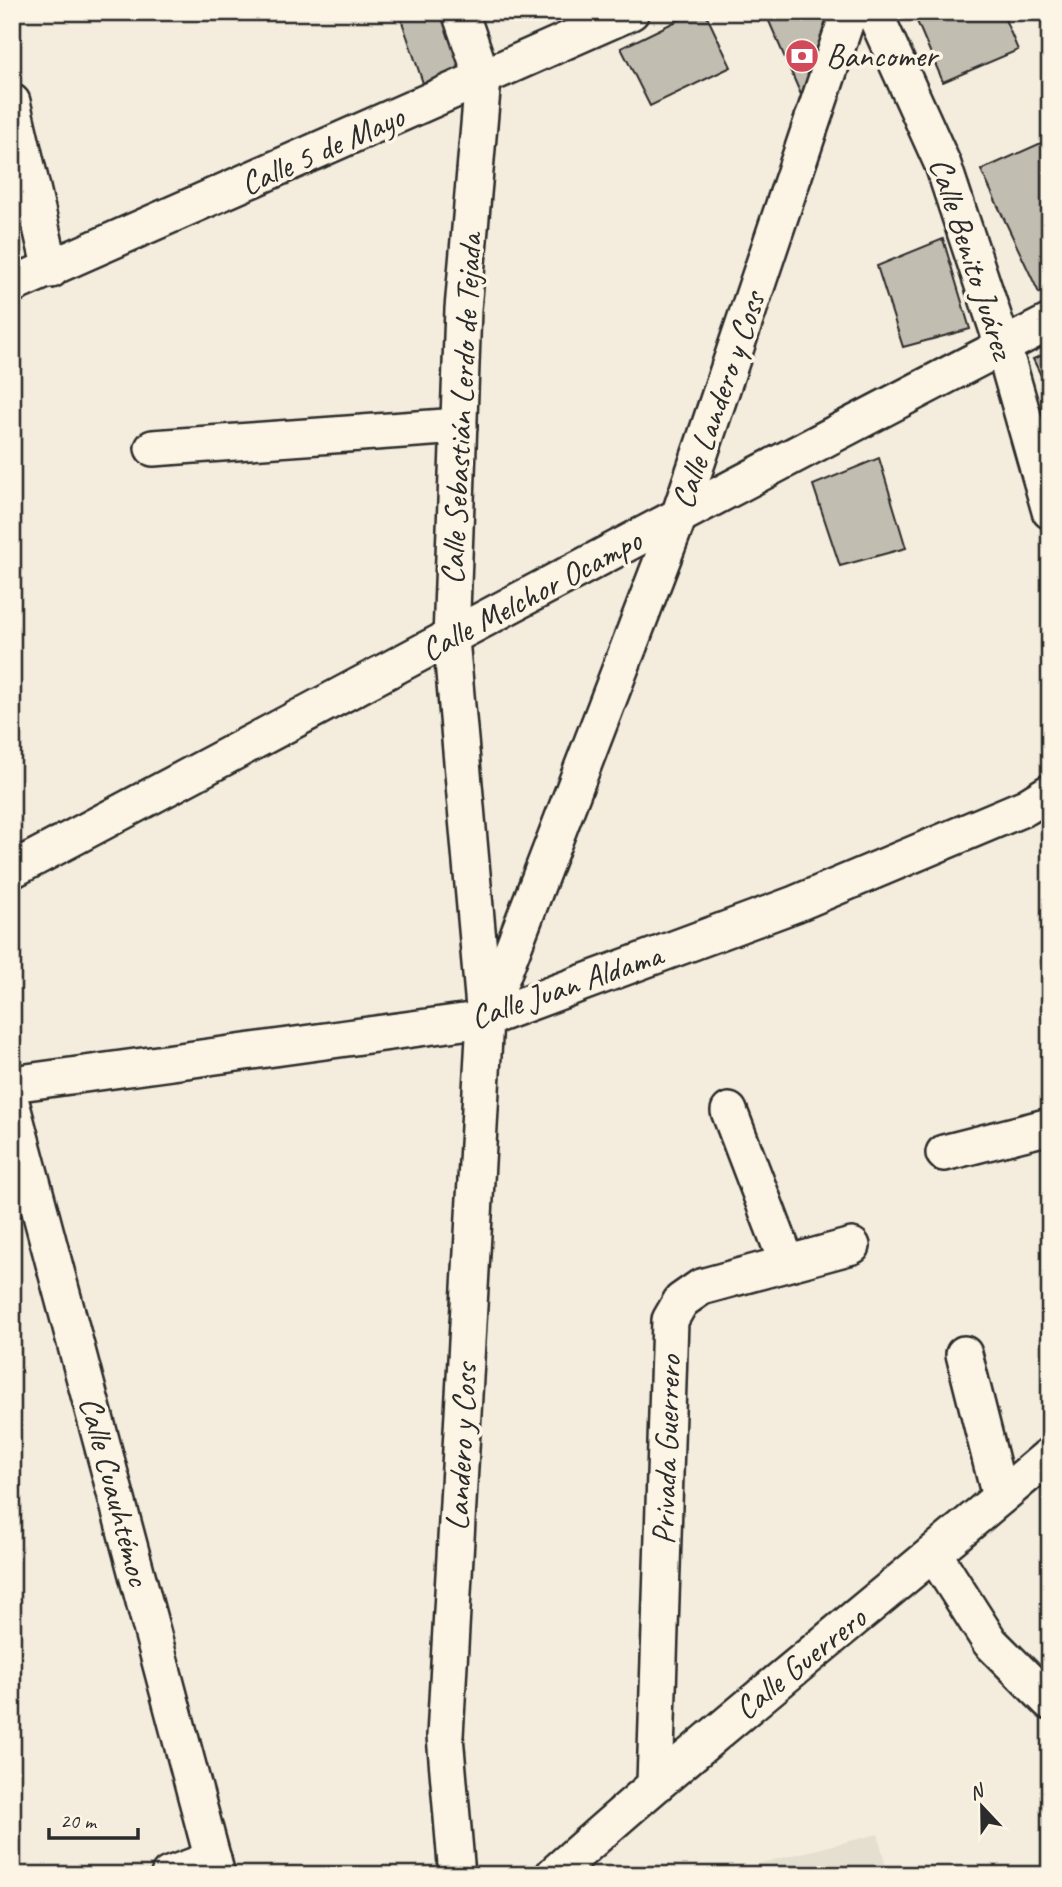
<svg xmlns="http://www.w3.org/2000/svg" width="1062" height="1887" viewBox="0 0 1062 1887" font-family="Caveat,sans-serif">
  <rect width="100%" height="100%" fill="#f4edde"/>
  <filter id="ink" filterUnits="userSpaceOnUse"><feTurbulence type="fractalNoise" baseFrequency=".0143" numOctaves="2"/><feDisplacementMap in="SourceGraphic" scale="14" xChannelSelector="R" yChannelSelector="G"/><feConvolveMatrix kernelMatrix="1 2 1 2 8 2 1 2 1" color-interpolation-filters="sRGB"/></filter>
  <g filter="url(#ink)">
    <polygon fill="#e5dfd0" points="878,1834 888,1875 713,1875"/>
    <g fill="#c2bdb1" stroke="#2b2b2b" stroke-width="2">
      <polygon points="412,12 454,12 473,66 423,83 400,16"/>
      <polygon points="695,12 705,12 731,67 650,106 621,48"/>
      <polygon points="765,12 835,12 802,97"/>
      <polygon points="913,12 1002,12 1018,50 943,82"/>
      <polygon points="1050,139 1050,288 1039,293 981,170"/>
      <polygon points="943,239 970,329 903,347 877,266"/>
      <polygon points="1050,352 1050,394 1033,359"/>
      <polygon points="879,458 906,548 840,566 813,485"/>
    </g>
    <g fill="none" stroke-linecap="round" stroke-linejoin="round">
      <g stroke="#2b2b2b" stroke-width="40">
        <g id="minor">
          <polyline points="874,12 943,165 1003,346 1050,511"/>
          <polyline points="12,102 51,270"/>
          <polyline points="12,285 631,12"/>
          <polyline points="153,448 459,426"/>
          <path d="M 12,870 C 358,687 702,501 1050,322"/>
          <polyline points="488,1013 679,516 849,12"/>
          <polyline points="12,1084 485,1019 795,904 1026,807 1050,792"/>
          <polyline points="12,1106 217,1875"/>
          <polyline points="729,1111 787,1263"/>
          <polyline points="944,1153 1050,1126"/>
          <polyline points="964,1354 1000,1497"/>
          <polyline points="934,1554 990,1642 1050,1702"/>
          <polyline points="655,1783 670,1320 681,1301 701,1287 852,1246"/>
          <polyline points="169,1875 213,1859"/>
          <polyline points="457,1875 445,1736 485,1019 451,639 463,309 483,79 460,12"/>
          <path d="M 553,1875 C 714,1730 885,1596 1050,1455"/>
        </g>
      </g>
      <use href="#minor" stroke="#fcf5e5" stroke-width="35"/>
    </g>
  </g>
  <defs>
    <g id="bank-disc" transform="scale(1.75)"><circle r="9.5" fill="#d1495b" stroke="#fcf5e5"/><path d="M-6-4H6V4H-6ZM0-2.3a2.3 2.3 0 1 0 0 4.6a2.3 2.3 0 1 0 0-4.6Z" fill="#fff"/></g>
  </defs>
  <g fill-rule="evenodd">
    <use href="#bank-disc" x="802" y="56"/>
  </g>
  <g text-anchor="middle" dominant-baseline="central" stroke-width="7" stroke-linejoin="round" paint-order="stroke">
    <g font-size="33" fill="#2b2b2b" stroke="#fcf5e5" text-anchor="start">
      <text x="826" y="56">Bancomer</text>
    </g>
    <g font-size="33" fill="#2b2b2b" stroke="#fcf5e5">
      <text transform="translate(322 150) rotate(-24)">Calle 5 de Mayo</text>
      <text transform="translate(972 258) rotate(72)">Calle Benito Juárez</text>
      <text transform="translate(718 400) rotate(-71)">Calle Landero y Coss</text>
      <text transform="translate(461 409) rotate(-87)">Calle Sebastián Lerdo de Tejada</text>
      <text transform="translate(531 595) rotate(-28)">Calle Melchor Ocampo</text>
      <text transform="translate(566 986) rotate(-19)">Calle Juan Aldama</text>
      <text transform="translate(461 1447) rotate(-87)">Landero y Coss</text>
      <text transform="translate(666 1450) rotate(-88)">Privada Guerrero</text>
      <text transform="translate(115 1491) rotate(75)">Calle Cuauhtémoc</text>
      <text transform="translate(800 1663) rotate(-39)">Calle Guerrero</text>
    </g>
  </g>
  <rect width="1062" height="1887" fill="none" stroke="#fcf5e5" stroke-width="42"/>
  <rect x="21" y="21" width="1020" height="1845" fill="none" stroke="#2b2b2b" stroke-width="2.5" filter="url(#ink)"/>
  <g transform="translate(982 1807) rotate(338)" stroke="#fcf5e5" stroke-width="5" paint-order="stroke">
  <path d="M0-5L12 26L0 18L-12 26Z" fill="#2b2b2b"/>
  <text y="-10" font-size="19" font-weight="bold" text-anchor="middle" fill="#2b2b2b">N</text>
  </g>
  <path d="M49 1828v10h89v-10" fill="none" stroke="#2b2b2b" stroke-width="3.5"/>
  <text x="60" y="1828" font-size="21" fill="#2b2b2b" stroke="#fcf5e5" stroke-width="5" paint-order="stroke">20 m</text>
</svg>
